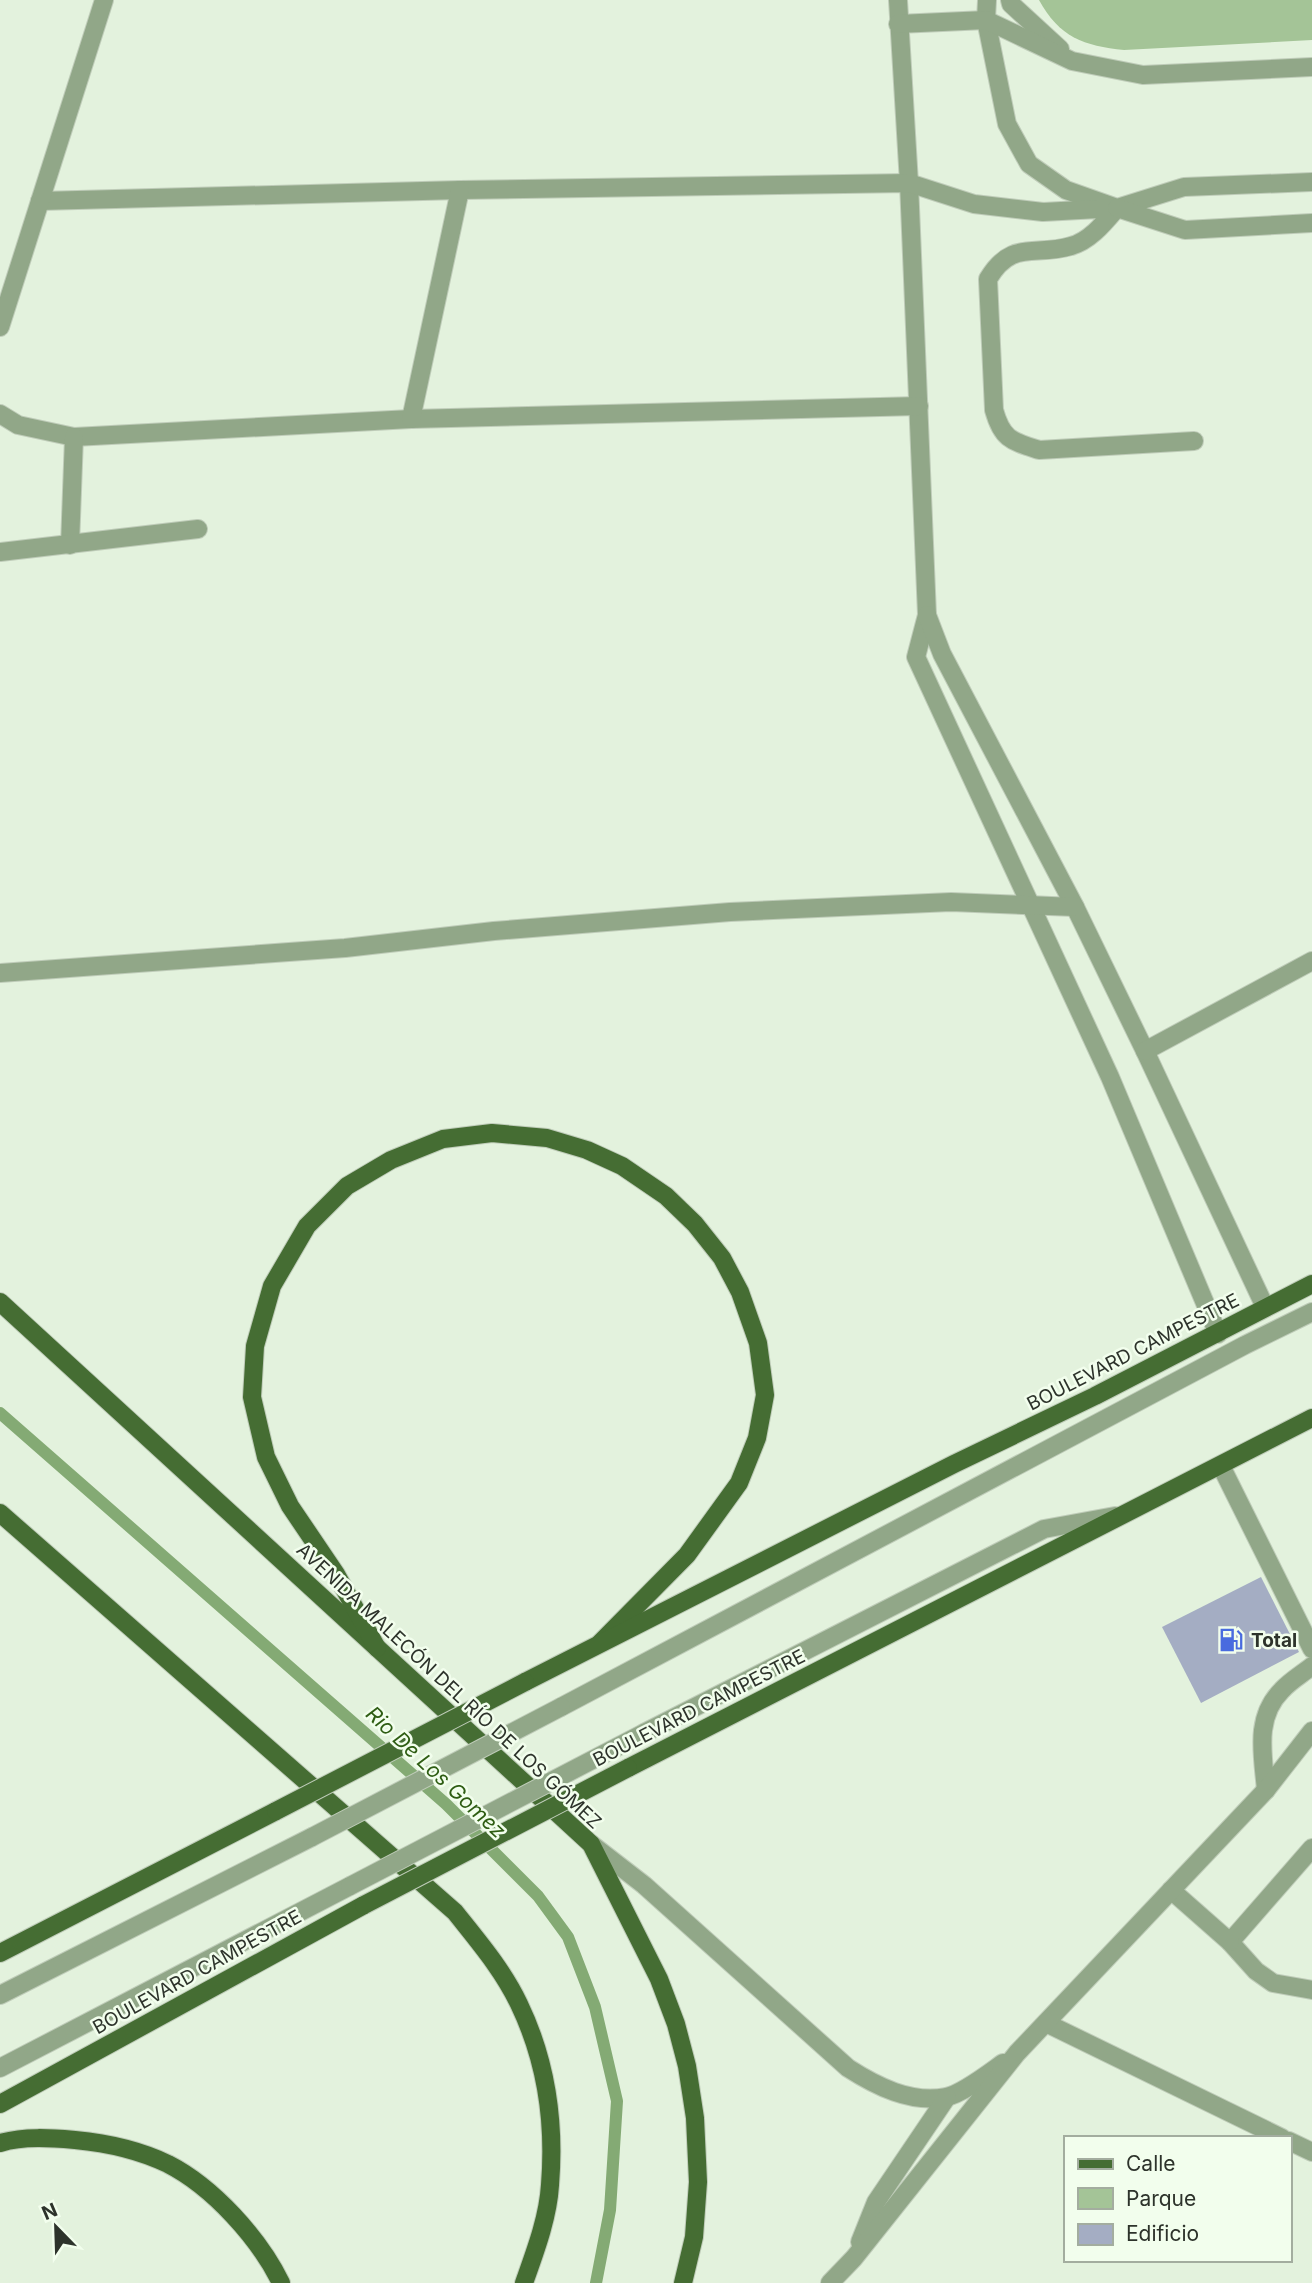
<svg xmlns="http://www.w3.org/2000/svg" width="1312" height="2283" viewBox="0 0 1312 2283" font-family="Inter,sans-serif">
  <rect width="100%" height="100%" fill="#e3f2dd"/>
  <path fill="#a4c497" d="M 1039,0 L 1312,0 L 1312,40 L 1124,50 C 1084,46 1059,37 1039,0 Z"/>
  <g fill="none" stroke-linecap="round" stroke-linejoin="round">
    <polyline stroke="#84aa74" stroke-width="12" points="0,1413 446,1804 538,1896 568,1937 595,2007 617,2101 610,2210 596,2283"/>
  </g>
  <polygon fill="#a4adc3" points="1261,1577 1299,1652 1201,1703 1162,1627"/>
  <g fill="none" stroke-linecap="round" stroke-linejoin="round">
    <g stroke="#bfccb9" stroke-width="20">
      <g id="minor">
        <polyline points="898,0 909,183 927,615 916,657 1110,1077 1218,1334"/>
        <polyline points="987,0 986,20 1007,124 1029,164 1066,190 1117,208 1184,187 1312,182"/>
        <polyline points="1010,0 1011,4 1060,49"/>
        <polyline points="898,24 986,20 1072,61 1143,75 1312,67"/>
        <path d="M 40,201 L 460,190 L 909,183 L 974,204 L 1043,212 L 1117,208 C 1105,222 1090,241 1071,246 C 1034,257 1012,239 988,279 L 994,410 C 1002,439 1011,441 1039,450 L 1194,441"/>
        <polyline points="1117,208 1185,230 1312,223"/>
        <polyline points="0,327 104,0"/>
        <polyline points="0,414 18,425 74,437 411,419 919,406"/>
        <polyline points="411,419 460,190"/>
        <polyline points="70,545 74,437"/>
        <polyline points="0,552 198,529"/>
        <polyline points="927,615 942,654 1075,907 1145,1051 1265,1307"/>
        <polyline points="0,973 345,948 494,931 730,912 951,902 1075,907"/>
        <polyline points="1145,1051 1312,961"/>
        <polyline points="1221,1466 1312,1649"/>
        <polyline points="561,1707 1245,1345 1312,1312"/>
        <polyline points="644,1733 1044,1529 1115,1516"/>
        <path d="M 1266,1790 C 1263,1755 1254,1718 1282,1690 C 1290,1681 1302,1674 1312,1666"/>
        <path d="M 591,1844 L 644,1885 L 848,2068 C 876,2086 911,2104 946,2097 C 962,2094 989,2073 1003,2063"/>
        <polyline points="1312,1848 1230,1942 1256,1971 1273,1983 1312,1990"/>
        <polyline points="1171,1890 1230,1942"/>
        <polyline points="0,1995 312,1837"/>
        <polyline points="1046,2023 1282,2138"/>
        <polyline points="0,2068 350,1886"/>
        <polyline points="1289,2141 1312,2152"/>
        <polyline points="860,2242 876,2202 947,2097"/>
        <polyline points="830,2283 854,2258 1017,2053 1266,1790 1312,1731"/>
      </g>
    </g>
    <g stroke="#bfccb9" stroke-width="20">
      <g id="major">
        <polyline points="0,1302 591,1844 659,1979 676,2024 687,2066 695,2118 698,2182 694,2237 683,2283"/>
        <path d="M 0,1513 L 455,1912 C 478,1941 503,1970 519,2004 C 546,2060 555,2123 550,2185 C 548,2218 535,2252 524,2283"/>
        <polyline points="377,1648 336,1574 290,1506 266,1457 252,1397 255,1346 272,1286 307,1226 347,1186 391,1160 443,1139 492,1133 547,1138 587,1150 622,1166 666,1196 695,1224 722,1258 740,1292 758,1343 765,1395 757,1438 739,1483 687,1555 600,1643"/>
        <polyline points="525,1682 954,1464 1095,1396 1312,1284"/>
        <polyline points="628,1768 1312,1418"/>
        <polyline points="0,1953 276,1811"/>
        <polyline points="0,2104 364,1905"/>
        <path d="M 0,2143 C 24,2136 51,2138 75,2140 C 107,2143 139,2150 168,2164 C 213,2187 259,2238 281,2283"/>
      </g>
    </g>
    <use href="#minor" stroke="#91a788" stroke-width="18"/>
    <use href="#major" stroke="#456d33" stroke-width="18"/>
    <g stroke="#bfccb9" stroke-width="20" stroke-linecap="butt">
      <g id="minor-bridge">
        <polyline points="312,1837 561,1707"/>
        <polyline points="350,1886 644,1733"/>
      </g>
    </g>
    <g stroke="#bfccb9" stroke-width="20" stroke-linecap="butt">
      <g id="major-bridge">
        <polyline points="276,1811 525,1682"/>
        <polyline points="364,1905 628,1768"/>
      </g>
    </g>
    <use href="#minor-bridge" stroke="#91a788" stroke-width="18"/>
    <use href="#major-bridge" stroke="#456d33" stroke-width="18"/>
  </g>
  <defs>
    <g id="fuel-bare" transform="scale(1.89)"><path d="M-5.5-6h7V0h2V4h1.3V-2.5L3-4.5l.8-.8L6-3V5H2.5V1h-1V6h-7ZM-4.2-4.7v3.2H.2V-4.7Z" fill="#496bdf" stroke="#f2feed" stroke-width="2.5" paint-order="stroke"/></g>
  </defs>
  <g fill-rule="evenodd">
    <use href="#fuel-bare" x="1231" y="1640"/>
  </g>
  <g text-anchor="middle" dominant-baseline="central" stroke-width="5" stroke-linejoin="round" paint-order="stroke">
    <g font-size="19" fill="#2d332b" stroke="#f2feed">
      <text transform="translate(1133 1352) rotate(-27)">BOULEVARD CAMPESTRE</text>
      <text transform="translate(449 1686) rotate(43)">AVENIDA MALECÓN DEL RÍO DE LOS GÓMEZ</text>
      <text transform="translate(699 1708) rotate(-27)">BOULEVARD CAMPESTRE</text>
      <text transform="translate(197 1972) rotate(-29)">BOULEVARD CAMPESTRE</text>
    </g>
    <g font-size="19" font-weight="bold" fill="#2d332b" stroke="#f2feed" text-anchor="start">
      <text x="1251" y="1640">Total</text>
    </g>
    <g font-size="21" font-style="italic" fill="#2e5d13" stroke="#f2feed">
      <text transform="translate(436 1772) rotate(43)">Rio De Los Gomez</text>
    </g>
  </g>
  <rect x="1064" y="2136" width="228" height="126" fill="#f2feed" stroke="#a3ad9f" stroke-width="2"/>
  <rect x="1078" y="2159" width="35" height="10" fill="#456d33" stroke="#a3ad9f" stroke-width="2"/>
  <text x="1126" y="2171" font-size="21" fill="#2d332b">Calle</text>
  <rect x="1078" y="2188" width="35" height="21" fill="#a4c497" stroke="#a3ad9f" stroke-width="2"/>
  <text x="1126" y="2206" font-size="21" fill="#2d332b">Parque</text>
  <rect x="1078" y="2224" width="35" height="21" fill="#a4adc3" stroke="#a3ad9f" stroke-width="2"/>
  <text x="1126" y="2241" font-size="21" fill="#2d332b">Edificio</text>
  <g transform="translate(56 2227) rotate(337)" stroke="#f2feed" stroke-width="5" paint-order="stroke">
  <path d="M0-5L12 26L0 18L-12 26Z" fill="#2d332b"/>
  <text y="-10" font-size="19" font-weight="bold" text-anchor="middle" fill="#2d332b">N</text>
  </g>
</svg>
